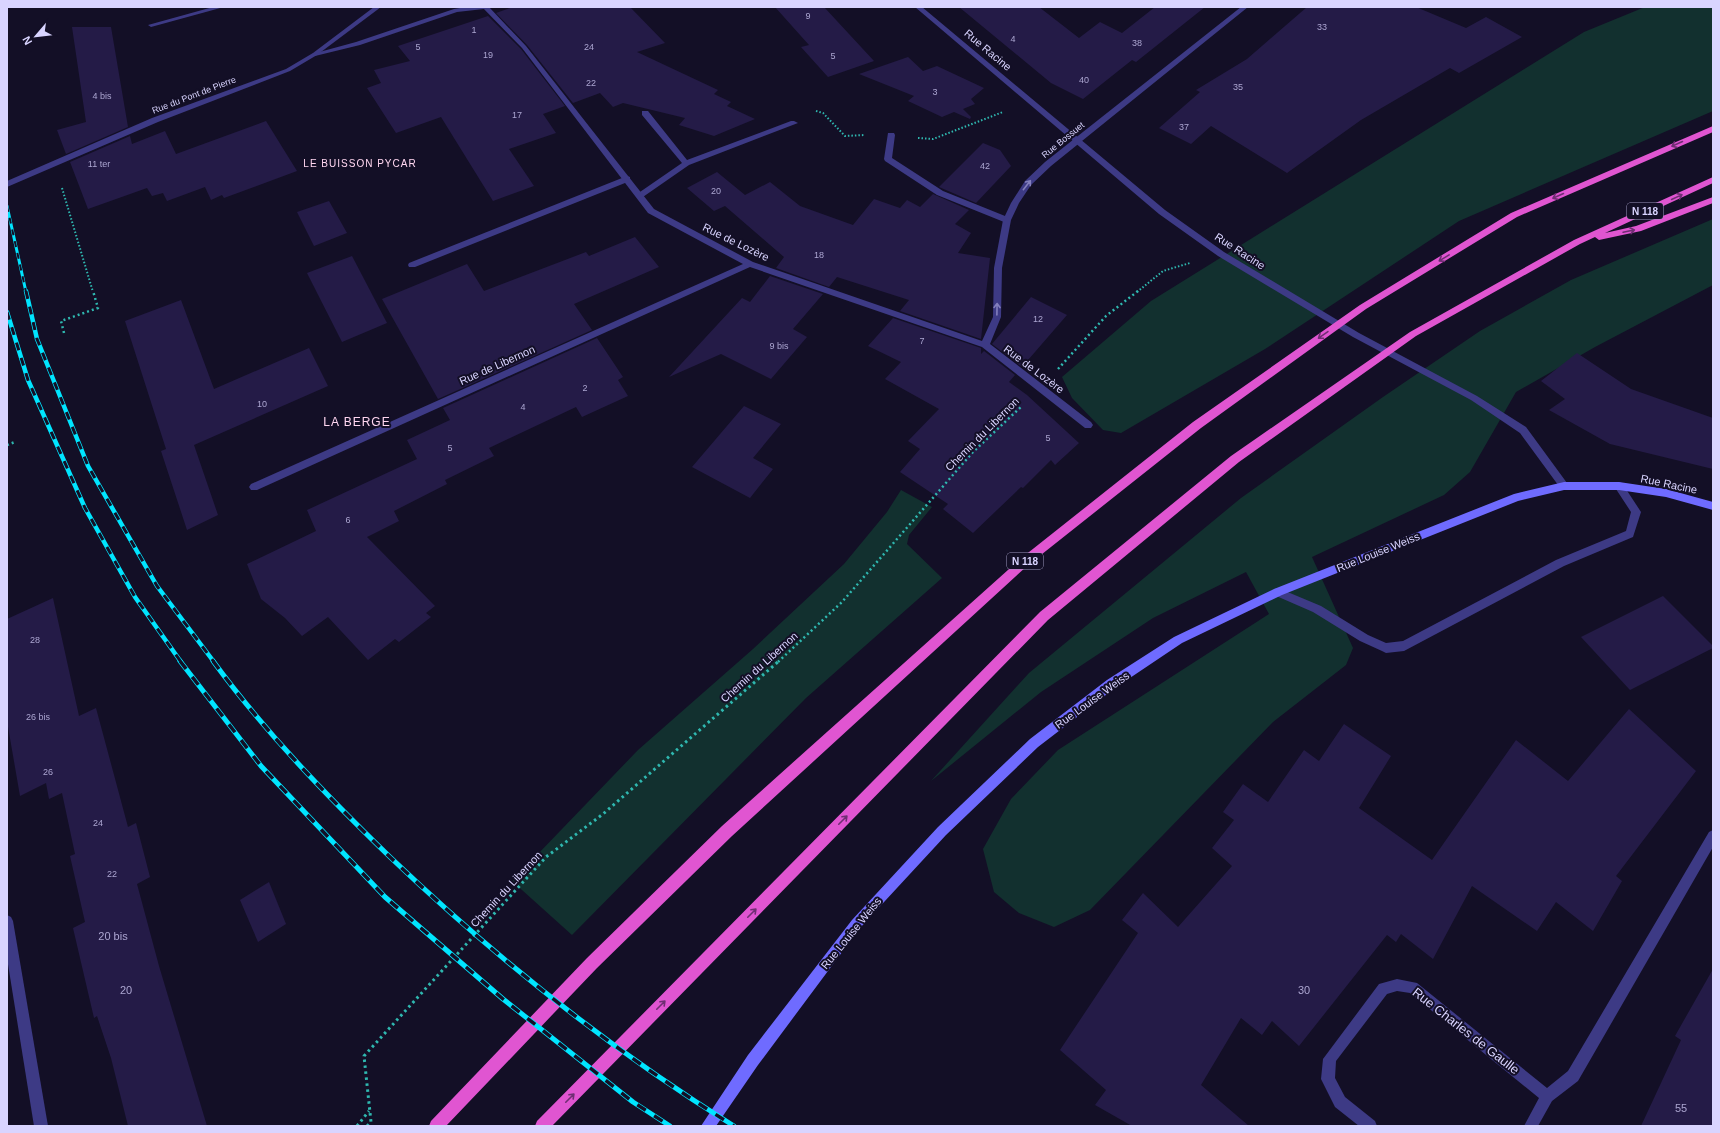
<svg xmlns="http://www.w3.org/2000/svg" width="1720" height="1133" viewBox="0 0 1720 1133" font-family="Helvetica,sans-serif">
  <rect width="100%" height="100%" fill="#130f26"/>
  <g fill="#12302f">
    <polygon points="1645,7 1713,7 1713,111 1459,221 1265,349 1121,433 1103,430 1072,398 1062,377 1151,301 1584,32"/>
    <polygon points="1713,219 1713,285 1595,347 1516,392 1470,472 1444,495 1312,557 1353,648 1346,665 1273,722 1090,910 1054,927 1019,913 994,892 983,849 1011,799 1058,750 1269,614 1246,572 1153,618 1041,692 931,781 1029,673 1241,498 1383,397 1480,331 1571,280"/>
    <polygon points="901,490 932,507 909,535 907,544 942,578 806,698 572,935 512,881 638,750 753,649 844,564 887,512"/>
  </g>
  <g fill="#241b47">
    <polygon points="513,7 630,7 665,43 637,52 718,90 714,94 731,102 727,106 755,119 714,136 679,125 685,118 623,103 613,107 600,93 573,103 527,45 496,13"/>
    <polygon points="775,7 824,7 874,61 828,77 801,47 809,45"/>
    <polygon points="959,7 1039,7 1079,38 1100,22 1122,33 1155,7 1205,7 1136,62 1132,60 1083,99 1051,83"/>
    <polygon points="1307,7 1416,7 1466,28 1486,17 1522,37 1459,73 1450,68 1361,120 1287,173 1211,126 1191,144 1159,128 1200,92 1196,90 1247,59"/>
    <polygon points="488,16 521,49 565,106 543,114 556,133 509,149 534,186 493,201 441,117 396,133 367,88 381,83 374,70 410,61 398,46"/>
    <polygon points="72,27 111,27 128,127 66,154 57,130 86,122"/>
    <polygon points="908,57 923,71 937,66 984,88 971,99 975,104 963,109 971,117 970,119 954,112 942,117 908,101 914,96 859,74"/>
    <polygon points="266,121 297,171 224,198 222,195 211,200 205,187 167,201 163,193 152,196 147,188 88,209 70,162 130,136 132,144 165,131 176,154"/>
    <polygon points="983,143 1000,150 1011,166 976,203 939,187"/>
    <polygon points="717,172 745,195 770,182 800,206 853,225 874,199 900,208 907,200 920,207 933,194 969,210 955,224 971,233 958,253 990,258 981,339 900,311 909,300 837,277 829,287 776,268 784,257 725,206 714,211 687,188"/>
    <polygon points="329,201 347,233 314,246 297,212"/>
    <polygon points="635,237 659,267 574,304 592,330 438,399 382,299 467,264 484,291 586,252 589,256"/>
    <polygon points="352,256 387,323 342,342 307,273"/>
    <polygon points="770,276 823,294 793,329 807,337 771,379 721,354 669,377 742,298 750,302"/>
    <polygon points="1031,297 1067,315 1022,367 992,344"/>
    <polygon points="181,300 214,389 309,348 328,386 194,445 218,515 187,530 161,451 166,449 125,321"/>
    <polygon points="893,318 981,348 981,354 984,351 1015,375 1009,382 1027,395 1079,443 1055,465 1051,460 1023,488 1021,487 973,533 943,509 948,504 900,472 920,449 908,441 939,409 885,379 901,362 868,346"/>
    <polygon points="597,338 623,377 618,380 628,396 582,417 576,407 489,448 494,456 445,480 447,484 394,511 399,521 367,537 435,606 426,613 431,617 399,642 395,639 368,660 328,617 302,636 285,618 261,599 247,564 316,531 307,510 417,459 407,440 450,420 443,408"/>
    <polygon points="1577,353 1631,389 1713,418 1713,469 1610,444 1549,410 1565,399 1541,381"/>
    <polygon points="744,406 781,424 753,458 773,469 750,498 692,467"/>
    <polygon points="1663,596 1713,646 1713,648 1630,690 1581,637"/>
    <polygon points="53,598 79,716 96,708 128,827 136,823 150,877 137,884 159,966 207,1126 128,1126 111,1058 97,1016 94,1018 73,928 85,922 70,856 75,854 62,793 49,799 46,783 20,796 7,721 7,619"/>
    <polygon points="1629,709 1696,771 1616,876 1622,881 1593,931 1556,902 1537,931 1472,886 1433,959 1401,934 1396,942 1387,935 1299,1046 1272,1021 1262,1035 1241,1018 1201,1085 1249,1126 1132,1126 1095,1105 1106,1090 1060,1050 1138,933 1122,920 1143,893 1178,927 1232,866 1212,848 1234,820 1223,812 1243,784 1268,802 1304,750 1319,761 1344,724 1391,756 1359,808 1432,860 1516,740 1568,781"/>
    <polygon points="269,882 286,924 258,942 240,900"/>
    <polygon points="1713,969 1713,1126 1641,1126 1681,1040 1675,1036"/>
  </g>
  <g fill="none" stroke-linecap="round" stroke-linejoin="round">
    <g stroke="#2fb8b0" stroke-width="2" stroke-dasharray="1.5 2" stroke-linecap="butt">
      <polyline points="816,111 823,113 845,136 865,135"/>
      <polyline points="918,138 933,139 1003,112"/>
      <polyline points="62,188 93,292"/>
      <polyline points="1137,292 1163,271 1190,263"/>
    </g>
    <g stroke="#2fb8b0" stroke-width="2.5" stroke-dasharray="2 3" stroke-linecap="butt">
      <polyline points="64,333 61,321 98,308 93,291"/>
      <polyline points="1058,369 1106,316 1138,291"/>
      <polyline points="7,445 15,442"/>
      <polyline points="778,662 842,602 973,452 1022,406"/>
    </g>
    <g stroke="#2fb8b0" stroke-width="3" stroke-dasharray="2.5 3.5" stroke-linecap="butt">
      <polyline points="357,1126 369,1111"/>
      <polyline points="367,1126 371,1122 364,1056 546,857 603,814 779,661"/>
    </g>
    <g fill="#3d3a85" fill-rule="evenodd">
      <polygon points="213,7 224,7 151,27 148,25"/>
      <polygon points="466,7 487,7 484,9 457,12 360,45 315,56 312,54 356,42 454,9"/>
      <polygon points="642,111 648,111 687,160 791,121 794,121 798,123 689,165 640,199 636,196 637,194 682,163 642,115"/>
      <polygon points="888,133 894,133 895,135 892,158 943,191 1010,218 1010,222 1004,222 937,195 885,161 884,159"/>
      <polygon points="627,176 630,177 630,181 415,267 409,267 408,265 409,263"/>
      <polygon points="1619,482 1622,483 1641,512 1633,537 1564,566 1404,651 1386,653 1382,651 1360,641 1313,612 1274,595 1273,592 1274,589 1278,588 1321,606 1368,635 1386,643 1403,641 1556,560 1626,531 1631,512 1614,486 1616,483"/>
    </g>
    <g fill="#3d3a85" fill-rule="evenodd">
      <polygon points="482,7 489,7 526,46 654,209 753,262 982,341 993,317 994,268 1003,220 1011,203 1025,181 1045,162 1241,7 1248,7 1051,166 1031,185 1019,203 1011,220 1002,268 1001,317 990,344 1091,422 1093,425 1091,428 1085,428 982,347 750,267 257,490 251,490 249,487 251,484 743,264 648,213 522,48"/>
      <polygon points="1713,830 1713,847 1578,1081 1552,1101 1538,1126 1524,1126 1539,1098 1410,993 1397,991 1387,994 1336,1061 1335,1078 1345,1097 1375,1121 1377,1126 1359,1126 1335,1107 1321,1079 1323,1059 1379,984 1397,979 1417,983 1547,1088 1568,1071 1709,832"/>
      <polygon points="7,915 11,917 13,921 48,1126 34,1126 7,958"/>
    </g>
    <g fill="#3d3a85" fill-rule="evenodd">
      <polygon points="374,7 381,7 317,55 290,71 158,122 7,187 7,181 152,118 286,69 313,53"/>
      <polygon points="915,7 922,7 1165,210 1224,252 1359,333 1477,396 1526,427 1567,483 1569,486 1567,489 1561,489 1520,433 1471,400 1353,337 1218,256 1159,214"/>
    </g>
    <polygon fill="#6f6bff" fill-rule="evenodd" points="1564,482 1619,482 1666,489 1713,502 1713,510 1666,497 1619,490 1564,490 1518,501 1282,595 1182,643 1115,688 1038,747 946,835 860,928 758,1065 716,1126 701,1126 748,1055 852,920 938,827 1030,739 1107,680 1174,637 1274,589 1514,494"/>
    <g fill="#e055d1" fill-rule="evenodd">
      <polygon points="1713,126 1713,132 1517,217 1366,309 1201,428 1027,566 732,836 597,968 446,1126 429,1126 431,1121 587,958 722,826 1019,560 1193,422 1360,305 1511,213"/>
      <polygon points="1713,177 1713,183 1605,233 1636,226 1713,197 1713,203 1641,231 1599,240 1595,237 1580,244 1416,336 1239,462 1048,620 552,1126 535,1126 537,1121 1040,612 1231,456 1410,332 1574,240"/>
    </g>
    <g stroke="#00e5ff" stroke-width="3">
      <polyline id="rail-far2" points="7,206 26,292"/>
    </g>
    <g stroke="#00e5ff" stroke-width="4.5">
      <g id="rail-far1">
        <polyline points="26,291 37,339 88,466 157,586 214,662"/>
        <polyline points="7,312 28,380 85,508 135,597 181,662"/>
      </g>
    </g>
    <g stroke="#00e5ff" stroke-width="5">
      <g id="rail">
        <polyline points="180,661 261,766 385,897 503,999 633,1102 670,1126"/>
        <path d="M 213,661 C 265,732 327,796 390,857 C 496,958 610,1049 734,1126"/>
      </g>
    </g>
    <use href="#rail-far2" stroke="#130f26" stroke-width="2" stroke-dasharray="6" stroke-linecap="butt"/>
    <use href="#rail-far1" stroke="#130f26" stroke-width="3" stroke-dasharray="8" stroke-linecap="butt"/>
    <use href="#rail" stroke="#130f26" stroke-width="3.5" stroke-dasharray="10" stroke-linecap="butt"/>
  </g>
  <defs><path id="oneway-shaft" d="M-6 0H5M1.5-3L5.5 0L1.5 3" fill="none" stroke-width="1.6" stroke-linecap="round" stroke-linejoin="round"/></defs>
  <g stroke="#6f2e73">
    <use href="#oneway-shaft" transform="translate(1677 144) rotate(156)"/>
    <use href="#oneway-shaft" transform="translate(1558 196) rotate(156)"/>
    <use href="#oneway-shaft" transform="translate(1677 197) rotate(-25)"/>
    <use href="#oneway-shaft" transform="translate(1629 231) rotate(-12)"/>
    <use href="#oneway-shaft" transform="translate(1444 258) rotate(149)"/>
    <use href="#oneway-shaft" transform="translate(1323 335) rotate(145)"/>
    <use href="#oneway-shaft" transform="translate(843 820) rotate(-45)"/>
    <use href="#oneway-shaft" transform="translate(752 913) rotate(-45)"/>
    <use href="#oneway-shaft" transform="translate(661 1005) rotate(-45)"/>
    <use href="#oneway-shaft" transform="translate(570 1098) rotate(-45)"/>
  </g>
  <g stroke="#837fbc">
    <use href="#oneway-shaft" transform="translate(1027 185) rotate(-52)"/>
    <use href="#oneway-shaft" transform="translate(997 309) rotate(-89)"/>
  </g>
  <g text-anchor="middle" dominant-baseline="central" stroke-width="4" stroke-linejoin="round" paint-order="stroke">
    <g font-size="9" fill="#aca6d1">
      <text x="808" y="16">9</text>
      <text x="1322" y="27">33</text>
      <text x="474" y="30">1</text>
      <text x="1013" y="39">4</text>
      <text x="1137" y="43">38</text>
      <text x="418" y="47">5</text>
      <text x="589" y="47">24</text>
      <text x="488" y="55">19</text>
      <text x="833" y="56">5</text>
      <text x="1084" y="80">40</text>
      <text x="591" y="83">22</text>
      <text x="1238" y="87">35</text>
      <text x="935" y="92">3</text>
      <text x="102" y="96">4 bis</text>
      <text x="517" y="115">17</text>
      <text x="1184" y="127">37</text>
      <text x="99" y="164">11 ter</text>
      <text x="985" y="166">42</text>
      <text x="716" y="191">20</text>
      <text x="819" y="255">18</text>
      <text x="1038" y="319">12</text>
      <text x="922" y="341">7</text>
      <text x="779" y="346">9 bis</text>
      <text x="585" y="388">2</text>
      <text x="262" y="404">10</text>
      <text x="523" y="407">4</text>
      <text x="1048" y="438">5</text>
      <text x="450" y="448">5</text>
      <text x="348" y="520">6</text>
      <text x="35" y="640">28</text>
      <text x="38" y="717">26 bis</text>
      <text x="48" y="772">26</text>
      <text x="98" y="823">24</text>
      <text x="112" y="874">22</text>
    </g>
    <g font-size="9" fill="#d9d4ff" stroke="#130f26">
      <text transform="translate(194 95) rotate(-21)">Rue du Pont de Pierre</text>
      <text transform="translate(1063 140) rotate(-39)">Rue Bossuet</text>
    </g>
    <g font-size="10" letter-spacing="1" fill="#ffd6f0" stroke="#130f26">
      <text x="360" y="163">LE BUISSON PYCAR</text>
    </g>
    <g fill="#130f26" stroke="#9e99be" stroke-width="1">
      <rect x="1627" y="203" width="36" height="16" rx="3"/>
      <rect x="1007" y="553" width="36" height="16" rx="3"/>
    </g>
    <g font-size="10" font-weight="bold" fill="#d9d4ff">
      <text x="1645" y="211">N 118</text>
      <text x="1025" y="561">N 118</text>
    </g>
    <g font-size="11" fill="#d9d4ff" stroke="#130f26">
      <text transform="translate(988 50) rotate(40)">Rue Racine</text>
      <text transform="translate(736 242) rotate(26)">Rue de Lozère</text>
      <text transform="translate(1240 251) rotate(33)">Rue Racine</text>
      <text transform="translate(497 365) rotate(-24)">Rue de Libernon</text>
      <text transform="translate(1034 369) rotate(37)">Rue de Lozère</text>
      <text transform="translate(982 434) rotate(-45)">Chemin du Libernon</text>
      <text transform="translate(1669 484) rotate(12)">Rue Racine</text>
      <text transform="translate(1378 552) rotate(-22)">Rue Louise Weiss</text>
      <text transform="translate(759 667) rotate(-42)">Chemin du Libernon</text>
      <text transform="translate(1092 700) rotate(-36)">Rue Louise Weiss</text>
      <text transform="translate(506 889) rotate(-47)">Chemin du Libernon</text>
      <text transform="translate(851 933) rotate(-51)">Rue Louise Weiss</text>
    </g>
    <g font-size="11" fill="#aca6d1">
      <text x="113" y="936">20 bis</text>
      <text x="126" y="990">20</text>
      <text x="1304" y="990">30</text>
      <text x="1681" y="1108">55</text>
    </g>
    <g font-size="12" letter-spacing="1" fill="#ffd6f0" stroke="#130f26">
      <text x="357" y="422">LA BERGE</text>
    </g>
    <g font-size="13" fill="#d9d4ff" stroke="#130f26">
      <text transform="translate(1466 1031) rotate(38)">Rue Charles de Gaulle</text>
    </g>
  </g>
  <rect width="1720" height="1133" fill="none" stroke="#d9d4ff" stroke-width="16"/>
  <g transform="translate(36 36) rotate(242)" stroke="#130f26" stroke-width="3" paint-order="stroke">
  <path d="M0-3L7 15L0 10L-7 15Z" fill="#d9d4ff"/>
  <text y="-6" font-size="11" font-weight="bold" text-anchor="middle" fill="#d9d4ff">N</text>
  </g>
</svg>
